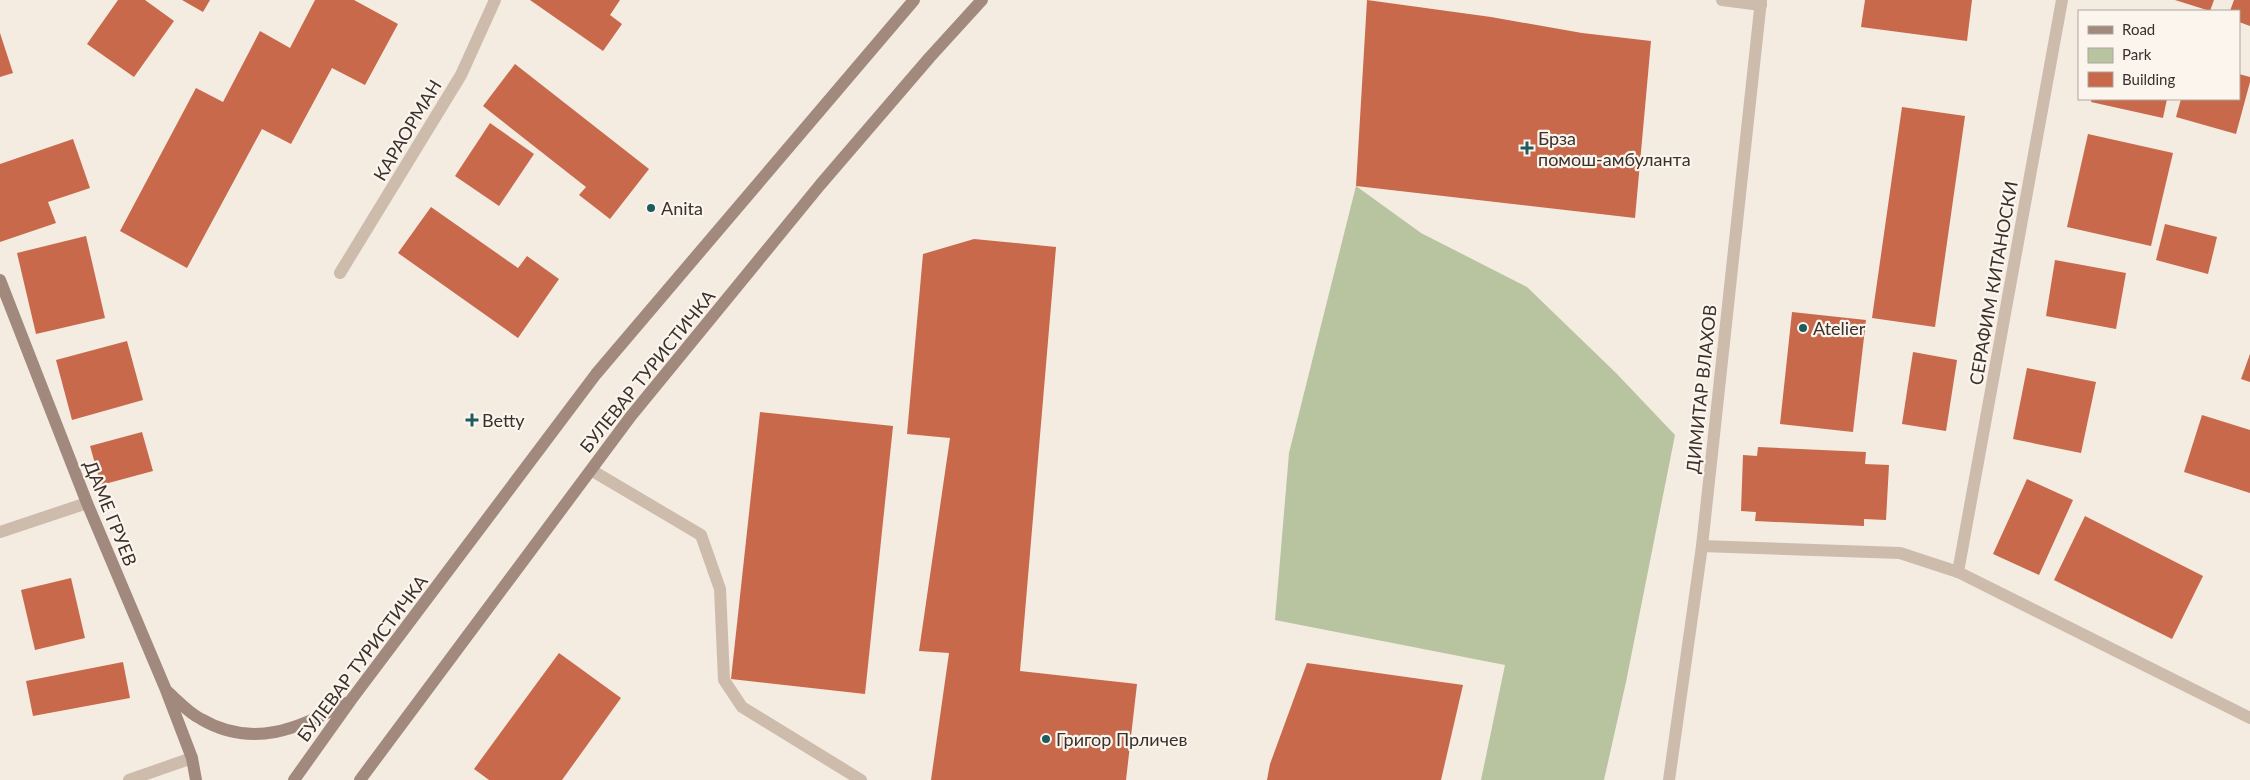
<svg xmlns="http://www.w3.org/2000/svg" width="2250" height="780" viewBox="0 0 2250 780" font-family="Lato,sans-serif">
  <rect width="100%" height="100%" fill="#f4ebe1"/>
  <polygon fill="#b8c4a0" points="1356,186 1421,233 1527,287 1616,373 1675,435 1626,682 1604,780 1481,780 1505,665 1275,620 1289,453"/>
  <g fill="#c8694b">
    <polygon points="118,0 145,0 174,21 134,77 87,44"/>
    <polygon points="182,0 210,0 203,12"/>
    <polygon points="315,0 354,0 398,24 365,85 332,68 291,144 262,129 187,268 120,231 196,88 223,102 260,31 290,48"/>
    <polygon points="530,0 620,0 610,15 622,24 603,51"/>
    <polygon points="1367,0 1491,17 1582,33 1651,41 1635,218 1356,186"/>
    <polygon points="1865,0 1972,0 1967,41 1861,27"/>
    <polygon points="2175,0 2214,0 2210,11"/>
    <polygon points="2234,0 2250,0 2250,26 2239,22 2239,11 2230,11"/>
    <polygon points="0,33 13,73 0,77"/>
    <polygon points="515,64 649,169 610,219 579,195 586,187 483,106"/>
    <polygon points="2239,74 2250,77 2250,82 2236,134 2176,117 2181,99 2239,99"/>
    <polygon points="2092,99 2167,99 2163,118 2091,102"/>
    <polygon points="1902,107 1965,116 1935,327 1872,318"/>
    <polygon points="490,123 534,154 499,206 455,176"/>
    <polygon points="2088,134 2173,153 2151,246 2067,227"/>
    <polygon points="73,139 90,188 48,202 56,223 0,242 0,164"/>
    <polygon points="431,207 518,268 527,256 559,279 518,338 398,253"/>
    <polygon points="2165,224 2217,237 2208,274 2156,260"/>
    <polygon points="86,236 105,318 36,334 17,253"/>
    <polygon points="974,239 1056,247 1020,671 1137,684 1126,780 931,780 949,653 919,651 950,438 907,434 923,254"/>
    <polygon points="2055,260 2126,273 2116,329 2046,316"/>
    <polygon points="1792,312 1866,320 1853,432 1780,424"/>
    <polygon points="127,341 143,400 72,420 56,360"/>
    <polygon points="1913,352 1957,360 1946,431 1902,424"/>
    <polygon points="2250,354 2250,382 2241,379"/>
    <polygon points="2027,368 2096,382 2081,453 2013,439"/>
    <polygon points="760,412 893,426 865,694 731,679"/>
    <polygon points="2202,415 2250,430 2250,493 2184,472"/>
    <polygon points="142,432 153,471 101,485 90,446"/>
    <polygon points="1758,447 1866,452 1865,464 1889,465 1886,520 1864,519 1864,526 1755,521 1756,512 1741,511 1743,455 1757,456"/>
    <polygon points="2027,479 2073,500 2039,575 1993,554"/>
    <polygon points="2085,516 2203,576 2172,639 2054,580"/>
    <polygon points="71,578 85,638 35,650 21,590"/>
    <polygon points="559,653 621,698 562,780 489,780 474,769"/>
    <polygon points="123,662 130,698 33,716 26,681"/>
    <polygon points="1307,663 1463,685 1441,780 1267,780 1270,764"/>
  </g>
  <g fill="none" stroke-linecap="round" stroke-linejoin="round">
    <g stroke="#cdbbac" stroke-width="12">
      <polyline points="1722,0 1761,5"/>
      <polyline points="340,273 461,75 495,0"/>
      <polyline points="591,470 701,535 720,589 724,680 742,707 861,780"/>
      <polyline points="1958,572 2062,0"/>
      <polyline points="129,780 192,758"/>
    </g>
    <g stroke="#cdbbac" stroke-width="12">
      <polyline points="0,532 87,503"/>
      <polyline points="1702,546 1900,553 1958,572 2250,718"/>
      <polyline points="1669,780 1702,546 1761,0"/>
    </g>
    <g stroke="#a18a7d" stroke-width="12">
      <polyline points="0,280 87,503 166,690 192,758 196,780"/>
      <path d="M 168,692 C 178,701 189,713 201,719 C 252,749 299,729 346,703"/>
      <polyline points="294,780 351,700 596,374 914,0"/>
      <polyline points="360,780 631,416 820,185 930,57 982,0"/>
    </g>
  </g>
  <g fill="#1f5a5e" stroke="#fbf5ee" stroke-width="2">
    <path d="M1524.5 140.5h5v5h5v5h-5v5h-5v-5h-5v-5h5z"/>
    <circle cx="651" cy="208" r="5"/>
    <circle cx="1803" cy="328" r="5"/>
    <path d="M469.5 412.5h5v5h5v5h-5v5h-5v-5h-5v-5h5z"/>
    <circle cx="1046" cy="739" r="5"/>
  </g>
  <g text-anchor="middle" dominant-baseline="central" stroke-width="4.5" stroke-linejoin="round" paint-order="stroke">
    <g font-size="18" fill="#3b302b" stroke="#fbf5ee">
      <text transform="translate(407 130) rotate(-59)">КАРАОРМАН</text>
      <text transform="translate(1993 283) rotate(-80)">СЕРАФИМ КИТАНОСКИ</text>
      <text transform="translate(647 371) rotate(-51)">БУЛЕВАР ТУРИСТИЧКА</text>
      <text transform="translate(1701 389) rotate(-84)">ДИМИТАР ВЛАХОВ</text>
      <text transform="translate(111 513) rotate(68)">ДАМЕ ГРУЕВ</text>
      <text transform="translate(362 658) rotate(-53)">БУЛЕВАР ТУРИСТИЧКА</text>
    </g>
    <g font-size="18" fill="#3b302b" stroke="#fbf5ee" text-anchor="start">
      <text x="1538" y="138">Брза<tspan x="1538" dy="21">помош-амбуланта</tspan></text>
      <text x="661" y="208">Anita</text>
      <text x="1813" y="328">Atelier</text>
      <text x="482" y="420">Betty</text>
      <text x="1056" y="739">Григор Прличев</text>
    </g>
  </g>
  <rect x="2078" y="10" width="162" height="90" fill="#fbf5ee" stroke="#aea6a0"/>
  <rect x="2088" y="26" width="25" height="8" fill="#a18a7d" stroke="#aea6a0"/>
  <text x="2122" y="35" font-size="15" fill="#3b302b">Road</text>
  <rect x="2088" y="48" width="25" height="15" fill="#b8c4a0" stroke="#aea6a0"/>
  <text x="2122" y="60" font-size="15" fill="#3b302b">Park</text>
  <rect x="2088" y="72" width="25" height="15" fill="#c8694b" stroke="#aea6a0"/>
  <text x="2122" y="85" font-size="15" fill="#3b302b">Building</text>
</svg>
